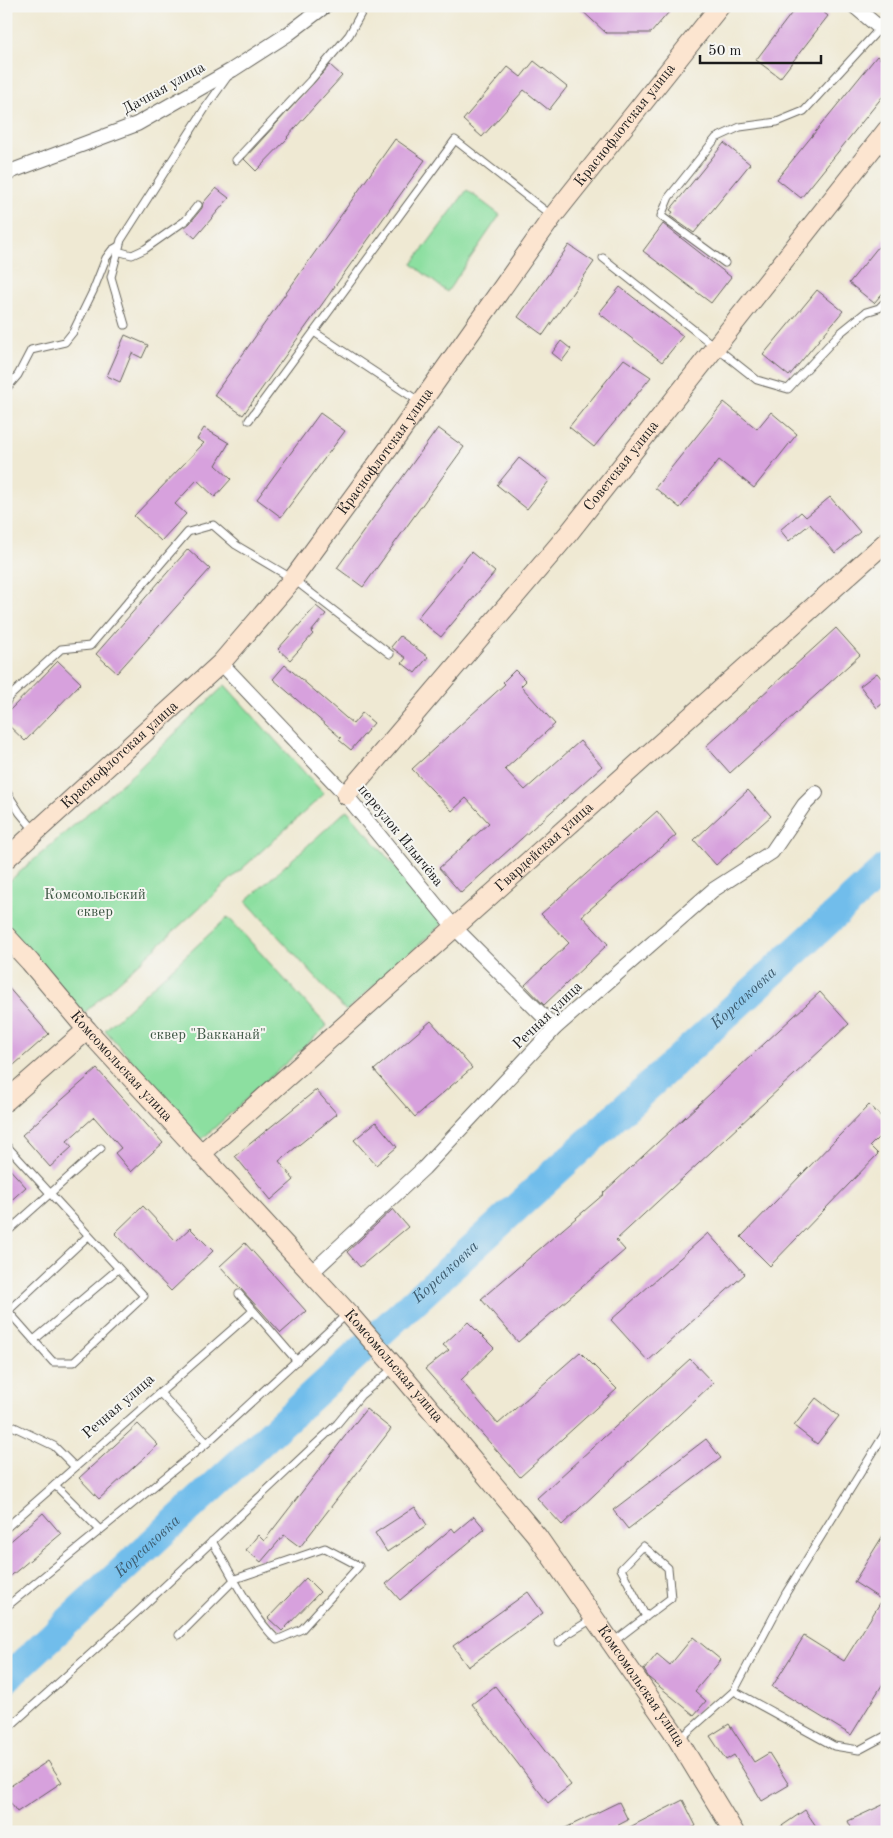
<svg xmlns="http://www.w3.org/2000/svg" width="893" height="1838" viewBox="0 0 893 1838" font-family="'Old Standard TT',serif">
  <rect width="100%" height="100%" fill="#f6f6f2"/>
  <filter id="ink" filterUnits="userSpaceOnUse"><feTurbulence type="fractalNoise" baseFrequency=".02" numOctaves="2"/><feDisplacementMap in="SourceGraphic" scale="10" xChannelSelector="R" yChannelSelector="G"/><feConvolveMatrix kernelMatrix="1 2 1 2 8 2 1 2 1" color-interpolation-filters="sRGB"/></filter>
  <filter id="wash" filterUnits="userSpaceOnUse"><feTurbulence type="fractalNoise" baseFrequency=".0096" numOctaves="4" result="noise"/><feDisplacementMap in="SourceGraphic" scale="20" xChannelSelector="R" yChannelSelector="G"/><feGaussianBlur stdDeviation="1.12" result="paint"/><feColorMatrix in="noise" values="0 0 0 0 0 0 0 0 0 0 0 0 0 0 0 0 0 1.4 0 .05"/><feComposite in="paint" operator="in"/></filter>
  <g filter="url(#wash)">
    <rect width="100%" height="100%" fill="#efe9d3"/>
    <g fill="#8cdfa0" stroke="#547e5e">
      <polygon points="467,190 500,215 447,292 412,264"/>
      <polygon points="225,685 324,794 84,1013 6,927 6,884 133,774"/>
      <polygon points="347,810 443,923 346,1011 246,901"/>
      <polygon points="228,917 327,1026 201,1140 105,1030"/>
    </g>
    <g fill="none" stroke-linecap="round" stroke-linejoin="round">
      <path stroke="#71bdeb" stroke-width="29" id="s1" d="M 6,1679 L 156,1539 L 887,867"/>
    </g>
    <g id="blocks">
      <g fill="#d7a1dd">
        <polygon points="577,6 674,6 651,33 606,33"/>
        <polygon points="797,6 816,6 828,16 780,78 756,60"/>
        <polygon points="877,56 887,64 887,91 801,198 777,179"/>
        <polygon points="534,61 567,87 549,110 524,90 482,137 463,120 508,67 521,77"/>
        <polygon points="330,65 342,76 287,137 288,138 256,171 244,159"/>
        <polygon points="395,139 425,160 243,415 214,395"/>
        <polygon points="724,143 750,164 694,233 670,216 673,212 670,210"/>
        <polygon points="216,188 229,198 195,238 184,228 190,223 202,208 203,203"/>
        <polygon points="663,224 731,277 711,303 643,251"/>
        <polygon points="887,236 887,288 874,303 849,283"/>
        <polygon points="569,245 594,262 543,335 518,317"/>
        <polygon points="620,287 683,336 662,362 599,313"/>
        <polygon points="817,290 843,311 789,376 763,355"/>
        <polygon points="125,335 148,345 142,358 132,353 120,382 107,376"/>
        <polygon points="561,341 571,349 562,361 552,353"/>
        <polygon points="624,359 651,377 594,447 569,427"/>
        <polygon points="724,402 757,429 771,412 797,434 754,488 719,460 680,508 655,488"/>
        <polygon points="320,413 345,431 281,517 257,499"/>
        <polygon points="204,428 229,443 216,465 231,479 215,497 197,480 175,504 186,514 161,541 134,516 204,443 197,439"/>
        <polygon points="438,428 464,447 363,587 337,568"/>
        <polygon points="519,458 549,481 527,509 497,485"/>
        <polygon points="830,497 860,532 835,553 810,524 789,541 780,530 801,512 806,517"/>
        <polygon points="188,549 210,569 117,673 96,654"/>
        <polygon points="471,552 495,572 441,637 417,618"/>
        <polygon points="316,606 326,614 311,632 313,634 290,660 278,649"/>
        <polygon points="836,628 860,655 730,773 706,746"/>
        <polygon points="400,636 428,657 415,673 402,663 406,658 391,647"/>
        <polygon points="58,661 81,683 25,741 6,723 6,714"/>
        <polygon points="285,665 353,724 362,713 374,723 351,750 339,740 341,738 273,679"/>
        <polygon points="515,670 526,681 521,686 555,724 505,769 525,790 580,741 602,766 461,893 439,868 489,823 466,798 452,811 412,769 505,684 503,682"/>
        <polygon points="877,673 887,685 887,700 877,708 860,686"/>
        <polygon points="748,790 771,816 716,865 694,840"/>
        <polygon points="657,811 676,835 582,916 608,944 544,1005 525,985 569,943 541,914"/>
        <polygon points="6,985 49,1034 6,1072"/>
        <polygon points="820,992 849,1024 616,1240 625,1250 518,1342 481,1299 604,1194 603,1193"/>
        <polygon points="431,1021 472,1068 415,1117 374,1070"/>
        <polygon points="97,1069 163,1143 131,1172 115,1153 121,1148 94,1117 67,1141 72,1147 50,1167 22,1135"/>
        <polygon points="316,1090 337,1114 279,1161 294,1180 271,1200 235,1156"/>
        <polygon points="869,1105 887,1122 887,1129 870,1146 878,1154 770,1266 741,1237"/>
        <polygon points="376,1122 397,1147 376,1165 354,1140"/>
        <polygon points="6,1165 26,1187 6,1205"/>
        <polygon points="143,1206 176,1241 190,1228 213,1251 171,1291 115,1233"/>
        <polygon points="393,1209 408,1227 360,1267 347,1252"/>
        <polygon points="708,1233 745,1274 648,1361 611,1320"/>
        <polygon points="245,1243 306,1311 281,1333 220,1266"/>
        <polygon points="468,1322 494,1348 461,1380 498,1424 580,1352 617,1389 520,1477 425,1369 449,1350 443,1345"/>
        <polygon points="690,1359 713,1383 562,1525 537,1498"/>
        <polygon points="816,1398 839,1416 817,1444 794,1426"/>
        <polygon points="366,1409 391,1429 300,1547 284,1535 261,1562 246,1550 258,1535 264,1541"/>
        <polygon points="138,1424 158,1445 99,1499 79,1478"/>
        <polygon points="706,1439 721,1458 628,1529 613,1510"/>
        <polygon points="415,1507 427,1525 387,1552 375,1533"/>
        <polygon points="43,1513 61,1534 6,1580 6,1545"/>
        <polygon points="474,1516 485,1529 400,1600 386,1584 452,1528 455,1532"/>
        <polygon points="887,1529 887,1677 851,1735 772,1687 804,1636 844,1661 882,1600 854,1582"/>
        <polygon points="306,1578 320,1592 282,1631 268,1618"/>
        <polygon points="528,1592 543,1613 468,1667 453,1646"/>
        <polygon points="693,1637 721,1660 695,1691 706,1701 694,1715 649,1678 644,1670 657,1654 670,1665"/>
        <polygon points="495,1686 571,1785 548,1803 472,1704"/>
        <polygon points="729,1724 754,1762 769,1753 789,1785 762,1801 734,1755 726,1760 710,1736"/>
        <polygon points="48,1761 62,1782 17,1812 6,1796 6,1789"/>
        <polygon points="683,1800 696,1826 684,1832 620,1832"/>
        <polygon points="619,1802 628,1820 605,1832 557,1832"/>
        <polygon points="887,1803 887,1832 853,1832 848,1821"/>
        <polygon points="805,1810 820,1832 773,1832"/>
      </g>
    </g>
  </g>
  <g filter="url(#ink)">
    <use href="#blocks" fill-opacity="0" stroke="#66645c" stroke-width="1"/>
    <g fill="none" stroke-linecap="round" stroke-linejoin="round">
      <g stroke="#66645c" stroke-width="9">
        <g id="lane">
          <polyline points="236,160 310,81 349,35 365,6"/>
          <polyline points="117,251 132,255 145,249 186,220 198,205"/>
          <polyline points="603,258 757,380 788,389 840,333 866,312 879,308 887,300"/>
          <polyline points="725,263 661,216 669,197 716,138 740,127 777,122 804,111 880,28"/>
          <polyline points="125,325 111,277 121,240 206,107 228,76"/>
          <polyline points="314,332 420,402"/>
          <polyline points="6,389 18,375 31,350 65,342 73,332 93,291 106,258 112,250 119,246"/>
          <polyline points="249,420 455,140 552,216"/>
          <polyline points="6,703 8,698 61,649 90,646 188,532 213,525 236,545 293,579 390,654"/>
          <polyline points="6,791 20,813 35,831"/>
          <polyline points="6,1145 144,1296 74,1362 53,1362 8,1311 88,1236"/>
          <polyline points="6,1233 101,1148"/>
          <polyline points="239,1294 297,1361"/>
          <polyline points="34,1340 118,1269"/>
          <polyline points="160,1393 207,1443 348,1313"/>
          <polyline points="6,1423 54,1446 75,1467"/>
          <polyline points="55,1485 100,1530"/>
          <polyline points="6,1528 253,1311"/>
          <polyline points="6,1607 207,1443"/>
          <path d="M 179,1635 L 235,1579 L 325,1548 L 359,1566 L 302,1629 L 277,1640 C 251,1615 231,1573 212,1541"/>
          <polyline points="559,1642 566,1635 594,1618"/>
          <path d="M 612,1643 C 631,1628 651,1613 671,1598 L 668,1568 L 643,1546 L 621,1569 L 646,1617"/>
          <polyline points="734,1691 834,1746 859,1750 887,1735"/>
          <polyline points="6,1730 136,1613 337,1424 361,1395 395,1367"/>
          <polyline points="680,1739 734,1691 786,1593 887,1430"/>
        </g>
      </g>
      <g stroke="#66645c" stroke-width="16">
        <g id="street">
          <polyline points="854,6 887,34"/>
          <polyline points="6,175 12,171 137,124 232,70 288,34 325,6"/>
          <polyline points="221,663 346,795 454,927 555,1028"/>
          <polyline points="311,1273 424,1168 555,1028 713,890 772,852 804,805 816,793"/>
        </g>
      </g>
      <g stroke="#66645c" stroke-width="21">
        <g id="secondary">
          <path id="s2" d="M 346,795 L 568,534 L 887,130"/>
          <path id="s3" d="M 6,859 L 221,663 L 293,579 L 394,441 L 553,216 L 720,6"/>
          <path id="s4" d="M 6,936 L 30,962 L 87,1030 L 348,1313 L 395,1367 L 537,1536 L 672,1730 L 734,1832"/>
          <polyline points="6,1101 87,1030"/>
          <path id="s5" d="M 202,1153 L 887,541"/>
        </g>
      </g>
      <use href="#lane" stroke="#fff" stroke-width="7"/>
      <use href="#street" stroke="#fff" stroke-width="14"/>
      <use href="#secondary" stroke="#fce5d0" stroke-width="19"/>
    </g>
  </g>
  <g text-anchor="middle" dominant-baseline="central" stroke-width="4" stroke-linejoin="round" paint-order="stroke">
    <g font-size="15" fill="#1c1c1c" stroke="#f6f6f2">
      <text transform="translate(164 89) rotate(-29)">Дачная улица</text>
      <text stroke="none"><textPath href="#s3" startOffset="964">Краснофлотская улица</textPath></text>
      <text stroke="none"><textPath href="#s3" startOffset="559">Краснофлотская улица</textPath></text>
      <text stroke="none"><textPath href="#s2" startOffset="429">Советская улица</textPath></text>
      <text stroke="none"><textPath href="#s3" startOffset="154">Краснофлотская улица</textPath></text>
      <text transform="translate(400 836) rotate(51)">переулок Ильичёва</text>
      <text stroke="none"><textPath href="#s5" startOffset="459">Гвардейская улица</textPath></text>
      <text transform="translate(548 1016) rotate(-44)">Речная улица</text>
      <text stroke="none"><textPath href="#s4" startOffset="174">Комсомольская улица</textPath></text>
      <text stroke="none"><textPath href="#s4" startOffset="579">Комсомольская улица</textPath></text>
      <text transform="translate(119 1407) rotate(-41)">Речная улица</text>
      <text stroke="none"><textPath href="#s4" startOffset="984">Комсомольская улица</textPath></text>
    </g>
    <g font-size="15" fill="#3e5644" stroke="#f6f6f2">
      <text x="95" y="895">Комсомольский<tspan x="95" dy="17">сквер</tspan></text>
      <text x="208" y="1035">сквер "Вакканай"</text>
    </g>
    <g font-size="16" font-style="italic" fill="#3e5c6f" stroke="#f6f6f2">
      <text stroke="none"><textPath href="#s1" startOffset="1004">Корсаковка</textPath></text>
      <text stroke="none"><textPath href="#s1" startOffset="599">Корсаковка</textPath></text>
      <text stroke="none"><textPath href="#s1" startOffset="194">Корсаковка</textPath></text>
    </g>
  </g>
  <rect width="893" height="1838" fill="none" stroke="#f6f6f2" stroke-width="25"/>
  <path d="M700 55v8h121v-8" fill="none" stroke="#1c1c1c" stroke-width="2.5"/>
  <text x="708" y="55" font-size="15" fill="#1c1c1c" stroke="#f6f6f2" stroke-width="4" paint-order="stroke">50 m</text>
</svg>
